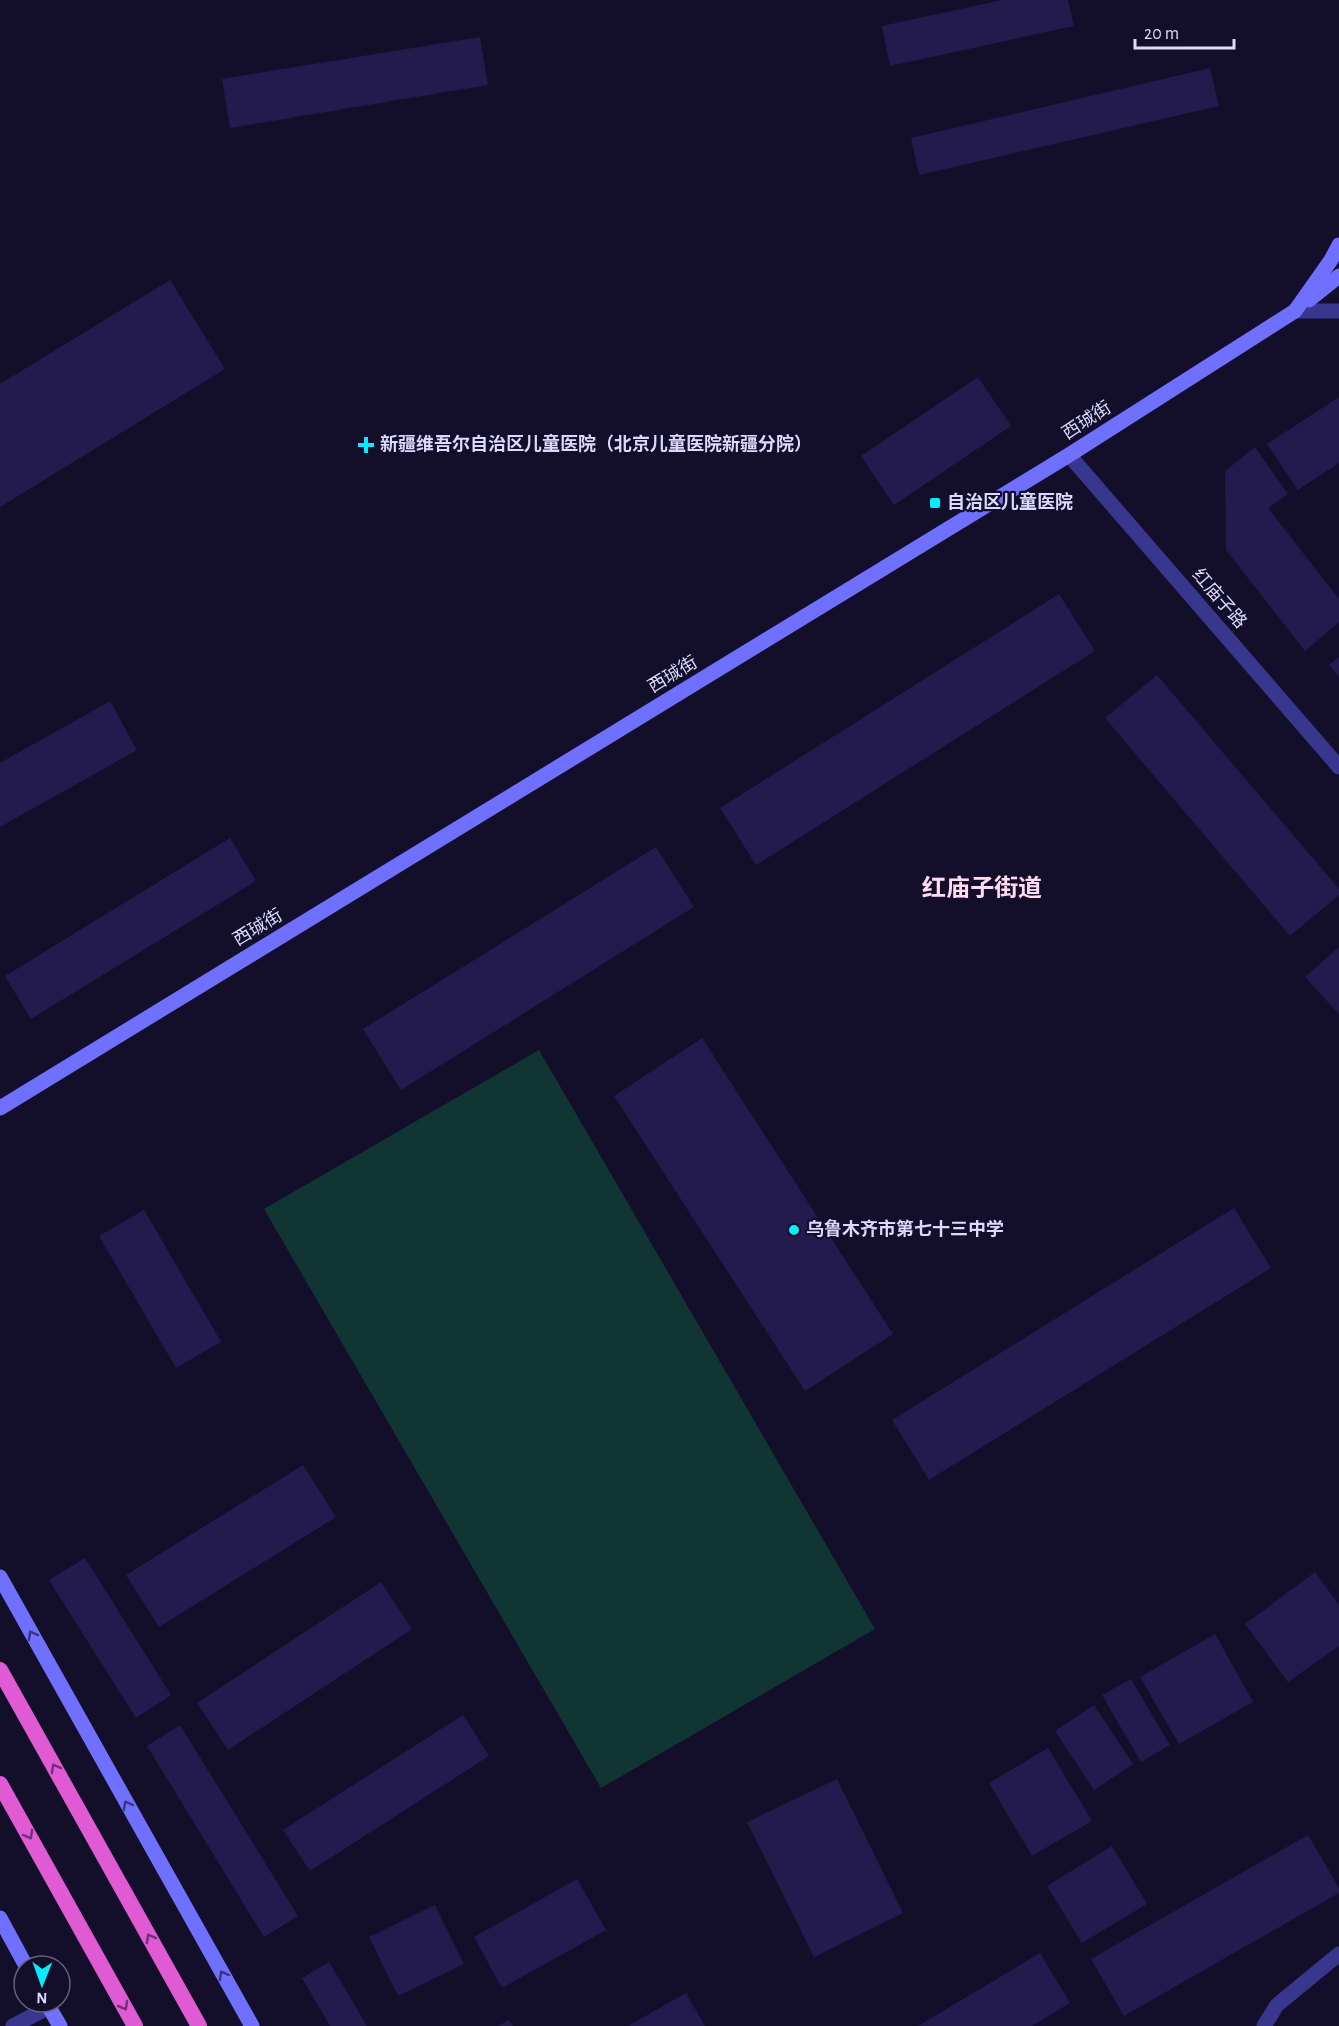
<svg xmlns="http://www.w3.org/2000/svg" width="1339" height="2026" viewBox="0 0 1339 2026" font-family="'Alegreya Sans','Noto Sans SC',sans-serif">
  <rect width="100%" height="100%" fill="#130f2b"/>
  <polygon fill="#113533" points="539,1050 875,1629 601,1788 264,1209"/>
  <g fill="#231a4d">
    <polygon points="1002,0 1068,0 1074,26 890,66 882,26"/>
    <polygon points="480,37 488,85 230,128 222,79"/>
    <polygon points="1210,68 1219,106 919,175 911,138"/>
    <polygon points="170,280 225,369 0,507 0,384"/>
    <polygon points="978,377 1011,426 894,505 861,456"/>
    <polygon points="1339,397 1339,463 1298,490 1267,444"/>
    <polygon points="1255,447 1288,494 1268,508 1339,599 1339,622 1305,651 1226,550 1225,471"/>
    <polygon points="1059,594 1095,651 756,865 720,808"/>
    <polygon points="1339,657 1339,677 1329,665"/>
    <polygon points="1157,675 1339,889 1339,895 1290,936 1105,718"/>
    <polygon points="110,701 137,750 0,827 0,763"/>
    <polygon points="230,838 256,881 31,1019 5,976"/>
    <polygon points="656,847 694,907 401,1090 363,1029"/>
    <polygon points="1339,947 1339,1014 1305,977"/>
    <polygon points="702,1038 893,1334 805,1391 614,1096"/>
    <polygon points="1234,1208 1271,1268 929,1480 892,1420"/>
    <polygon points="144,1210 221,1342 176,1368 99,1236"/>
    <polygon points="303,1465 336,1517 159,1627 126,1575"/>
    <polygon points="85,1558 171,1695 136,1718 49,1580"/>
    <polygon points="1315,1572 1339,1605 1339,1646 1288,1682 1245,1624"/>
    <polygon points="381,1582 412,1629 228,1750 197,1703"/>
    <polygon points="1215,1634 1253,1702 1179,1744 1140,1677"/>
    <polygon points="1131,1679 1170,1745 1141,1762 1102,1695"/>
    <polygon points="1094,1705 1133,1764 1094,1790 1055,1731"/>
    <polygon points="463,1715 489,1756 310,1871 283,1830"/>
    <polygon points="180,1725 298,1916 264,1937 147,1746"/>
    <polygon points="1048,1748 1092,1821 1032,1856 989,1783"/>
    <polygon points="837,1779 903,1913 814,1957 747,1822"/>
    <polygon points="1308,1835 1339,1888 1339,1893 1124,2016 1091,1959"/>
    <polygon points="1112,1846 1147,1904 1082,1943 1047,1886"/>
    <polygon points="577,1879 606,1930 502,1988 474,1937"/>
    <polygon points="435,1905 464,1964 398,1996 369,1937"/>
    <polygon points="1040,1953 1070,2003 1032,2026 918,2026"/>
    <polygon points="329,1962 367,2026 330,2026 302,1978"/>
    <polygon points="686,1993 705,2026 628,2026"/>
    <polygon points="509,2020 513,2026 498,2026"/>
  </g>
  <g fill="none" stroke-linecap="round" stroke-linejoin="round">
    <g stroke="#39378d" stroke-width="15">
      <polyline points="13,2026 49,2007"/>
      <polyline points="1264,2026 1277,2005 1339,1954"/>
    </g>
    <g stroke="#39378d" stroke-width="15">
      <polyline points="1295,311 1339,311"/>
      <polyline points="1069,455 1339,767"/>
    </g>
    <g stroke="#7070ff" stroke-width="15">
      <polyline points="1309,300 1339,276"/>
      <polyline points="0,1108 1069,455 1295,311 1331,260 1339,245"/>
      <polyline points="0,1577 252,2026"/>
      <polyline points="0,1918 26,1966"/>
      <polyline points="46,2002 60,2026"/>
    </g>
    <g stroke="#e05ad4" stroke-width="16">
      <polyline points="0,1670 199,2026"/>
      <polyline points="0,1784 135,2026"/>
    </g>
  </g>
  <defs><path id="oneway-chevron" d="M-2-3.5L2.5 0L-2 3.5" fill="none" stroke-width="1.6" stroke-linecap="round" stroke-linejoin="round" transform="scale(1.5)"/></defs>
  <g stroke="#383680">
    <use href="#oneway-chevron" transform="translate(32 1635) rotate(-119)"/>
    <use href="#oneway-chevron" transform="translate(127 1805) rotate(-119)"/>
    <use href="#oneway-chevron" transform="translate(223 1975) rotate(-119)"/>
  </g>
  <g stroke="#6f3177">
    <use href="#oneway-chevron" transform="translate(55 1768) rotate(-119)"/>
    <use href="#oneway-chevron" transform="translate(29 1835) rotate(61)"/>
    <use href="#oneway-chevron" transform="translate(150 1938) rotate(-119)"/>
    <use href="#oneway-chevron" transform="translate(124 2006) rotate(61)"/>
  </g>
  <g fill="#05ebff" stroke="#130f2b" stroke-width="2">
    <path d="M363 436h6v6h6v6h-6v6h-6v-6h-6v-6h6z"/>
    <rect x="929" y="497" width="12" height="12" rx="3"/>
    <circle cx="794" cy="1230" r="6"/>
  </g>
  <g text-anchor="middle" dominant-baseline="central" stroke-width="4.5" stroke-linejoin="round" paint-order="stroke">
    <g font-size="18" fill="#dcd9ff" stroke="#130f2b">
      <text transform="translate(1087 421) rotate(-33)">西珹街</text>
      <text transform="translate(1219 599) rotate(49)">红庙子路</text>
      <text transform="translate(673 675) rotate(-31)">西珹街</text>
      <text transform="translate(258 928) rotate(-31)">西珹街</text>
    </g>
    <g font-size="18" font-weight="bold" fill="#dcd9ff" stroke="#130f2b" text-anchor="start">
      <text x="380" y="445">新疆维吾尔自治区儿童医院（北京儿童医院新疆分院）</text>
      <text x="947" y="503">自治区儿童医院</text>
      <text x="806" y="1230">乌鲁木齐市第七十三中学</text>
    </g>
    <g font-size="24" font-weight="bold" fill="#ffdbf2" stroke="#130f2b">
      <text x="982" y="889">红庙子街道</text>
    </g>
  </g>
  <g transform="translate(42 1984) rotate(181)"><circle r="28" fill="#130f2b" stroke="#636080" stroke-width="1.5"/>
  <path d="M0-4.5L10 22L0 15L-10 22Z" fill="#05ebff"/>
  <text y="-9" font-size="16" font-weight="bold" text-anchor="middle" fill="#dcd9ff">N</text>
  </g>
  <path d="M1135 39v9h99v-9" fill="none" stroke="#dcd9ff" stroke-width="3"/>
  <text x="1144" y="39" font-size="18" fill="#dcd9ff" stroke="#130f2b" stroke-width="4.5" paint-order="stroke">20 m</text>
</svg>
